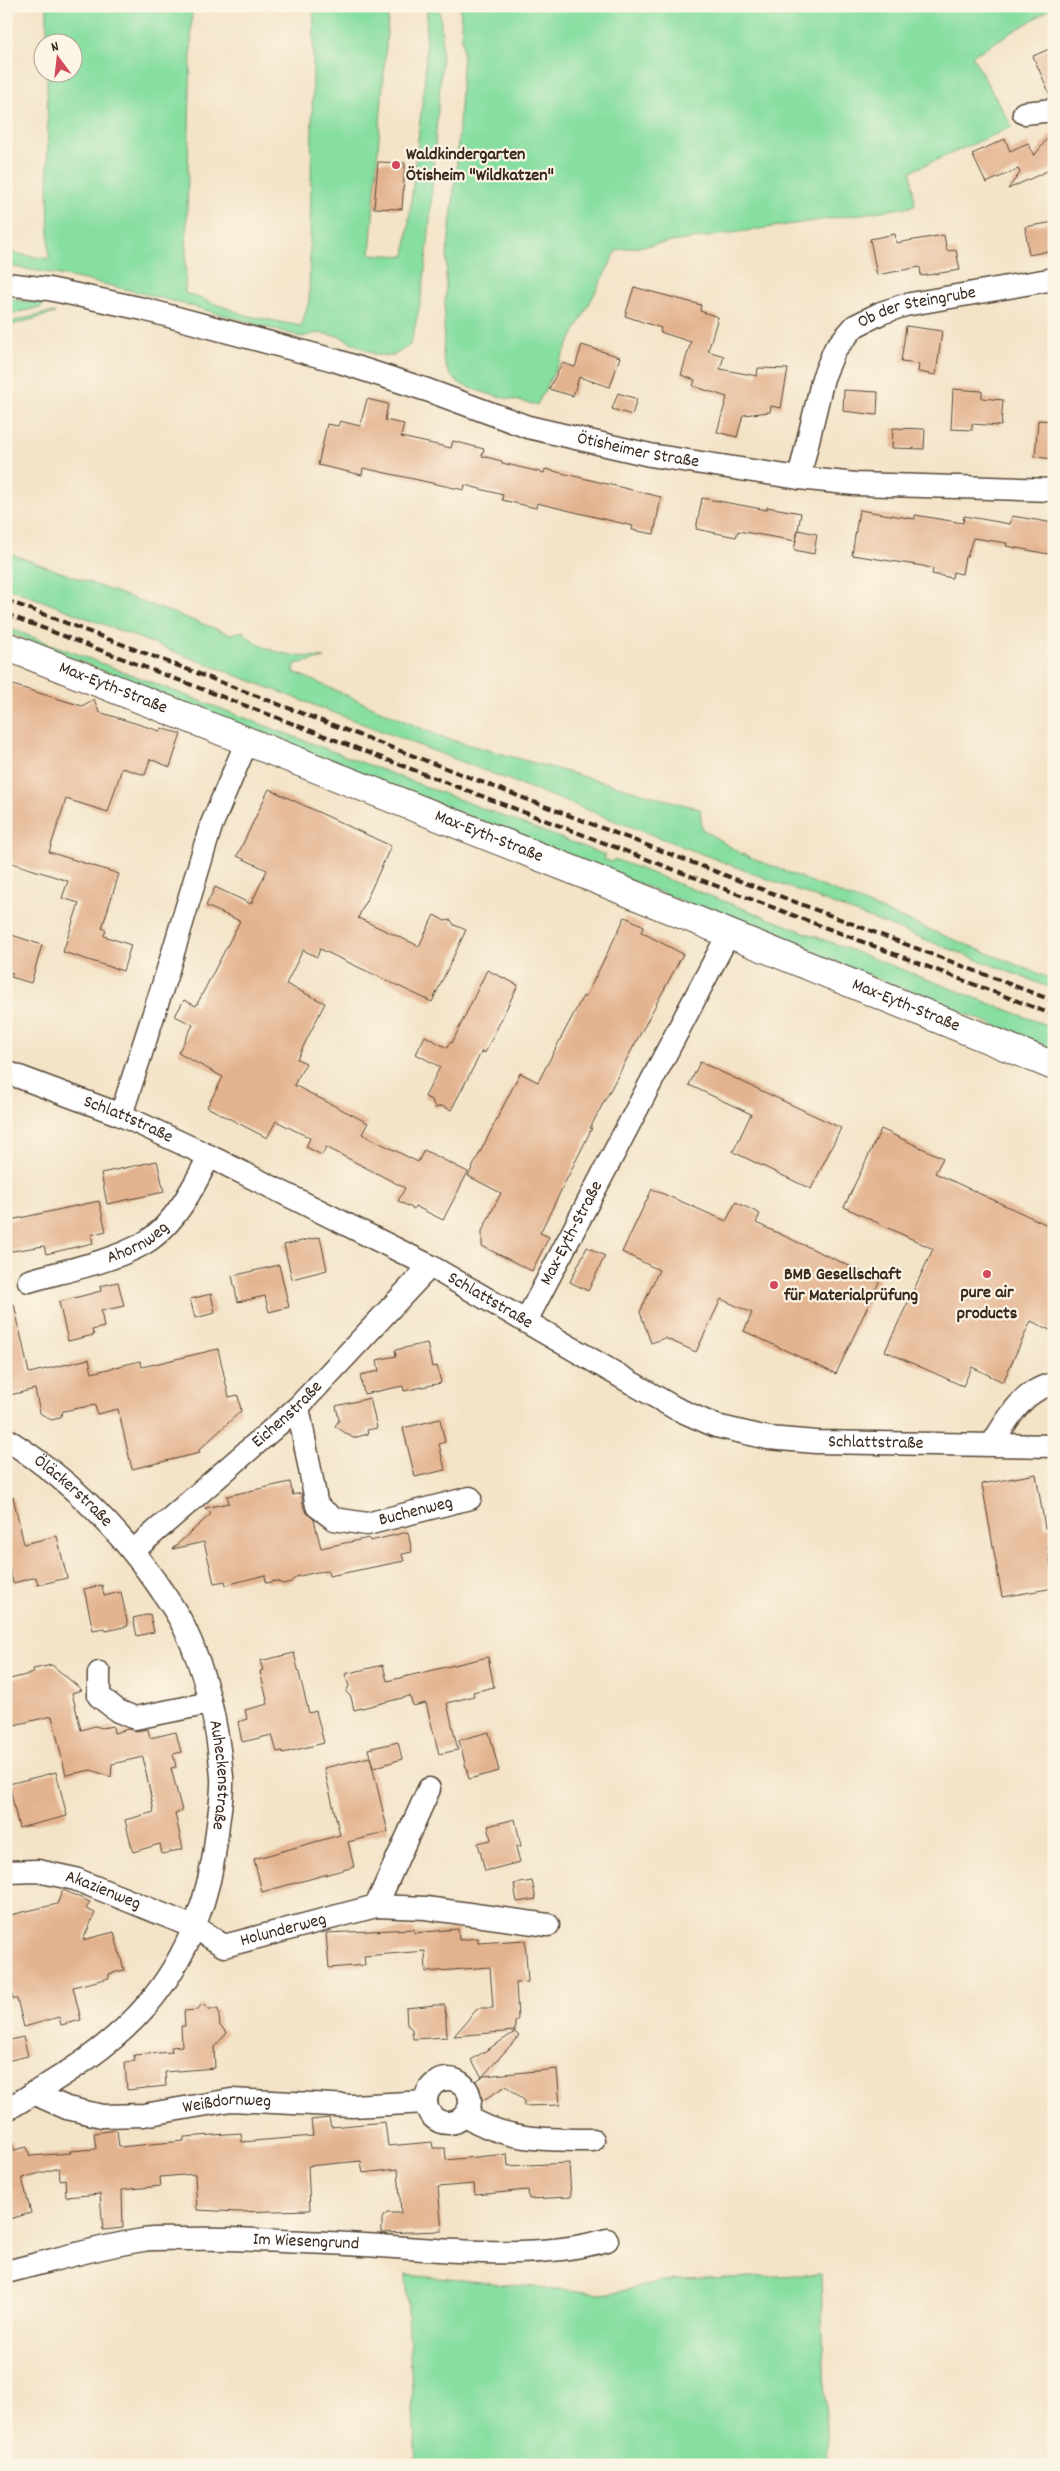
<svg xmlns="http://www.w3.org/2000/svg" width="1060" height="2471" viewBox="0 0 1060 2471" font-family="Dekko,sans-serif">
  <rect width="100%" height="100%" fill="#fcf5e5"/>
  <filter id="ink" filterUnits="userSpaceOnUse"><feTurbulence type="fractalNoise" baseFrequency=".02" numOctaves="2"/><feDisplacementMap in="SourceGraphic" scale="10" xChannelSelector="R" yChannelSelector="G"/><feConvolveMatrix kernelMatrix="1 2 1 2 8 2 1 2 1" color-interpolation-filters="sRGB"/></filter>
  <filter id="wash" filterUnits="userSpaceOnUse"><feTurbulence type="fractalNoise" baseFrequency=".0096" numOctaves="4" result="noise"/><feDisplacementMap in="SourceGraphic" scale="20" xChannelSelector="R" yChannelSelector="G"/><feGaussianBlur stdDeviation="1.12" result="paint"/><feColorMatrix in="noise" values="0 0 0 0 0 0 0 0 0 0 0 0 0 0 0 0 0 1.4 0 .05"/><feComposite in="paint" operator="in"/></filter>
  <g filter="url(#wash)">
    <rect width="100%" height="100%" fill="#f3e3c7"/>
    <g fill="#87dea1" stroke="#618460">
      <path d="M 47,6 L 192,6 L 185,293 L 249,316 L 301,326 L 309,301 L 314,6 L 389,6 L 370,254 L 405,256 L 425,76 L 427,6 L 439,6 C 446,51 438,99 435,144 C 430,211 429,281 410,345 L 393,356 L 376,355 L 339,336 L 317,333 L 302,337 C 204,310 107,280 6,266 L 6,252 L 49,259 L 47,73 L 72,72 L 72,42 L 47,42 Z"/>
      <path d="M 460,6 L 1054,6 L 1054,7 L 972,56 L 1012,127 L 911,171 L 915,206 L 617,250 L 537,405 C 517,400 469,392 455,380 C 447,373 445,365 443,355 L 447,256 L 457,162 L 463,52 Z"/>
      <polygon points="6,298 43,304 42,307 6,315"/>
      <polygon points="47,313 55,313 6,327 6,323"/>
      <path d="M 6,552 L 230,634 L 243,631 C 264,655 295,656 325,658 L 295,664 L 294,672 L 441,737 L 700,809 L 702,829 L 740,853 L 1054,980 L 1054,989 L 6,587 Z"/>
      <polygon points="6,627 605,855 604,859 612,862 614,859 1054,1028 1054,1049 6,632"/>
      <polygon points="821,2274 827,2465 416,2465 406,2275 610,2294 662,2281"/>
    </g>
    <g id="blocks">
      <g fill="#e3b28e">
        <polygon points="1054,47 1054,97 1051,97 1033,56"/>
        <polygon points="1054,130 1054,168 1008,189 1020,173 1018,169 986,183 972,154 1005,139 1010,151 1028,143 1034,156"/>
        <polygon points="378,162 405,163 402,209 374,208"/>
        <polygon points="1054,222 1054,248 1049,249 1049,251 1029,255 1025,227"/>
        <polygon points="895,234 896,243 944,235 947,251 956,250 960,270 921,276 920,267 877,275 870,239"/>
        <polygon points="634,287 701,305 700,311 718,317 708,351 724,356 720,369 757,376 758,368 788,369 781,408 771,406 770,412 743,415 737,437 717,432 727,397 693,386 695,380 681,375 691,342 660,332 661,328 625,316"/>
        <polygon points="906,326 942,331 936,375 918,372 919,364 901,362"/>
        <polygon points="582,345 620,357 610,387 579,377 573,396 549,389 562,363 575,367"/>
        <polygon points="953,389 982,391 982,398 1003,400 1001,426 972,424 972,430 951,429"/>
        <polygon points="844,390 878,392 877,415 843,411"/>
        <polygon points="618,393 637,399 632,415 612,409"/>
        <polygon points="367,399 388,404 385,420 404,424 401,437 451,448 453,441 484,449 482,456 502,461 502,463 544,473 545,469 661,497 654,534 632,530 633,526 537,503 536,508 502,500 503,495 465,485 464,490 363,468 362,475 318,465 327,424 338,426 340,421 360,426"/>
        <polygon points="1038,420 1054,421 1054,459 1035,457"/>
        <polygon points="893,428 925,429 924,449 892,448"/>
        <polygon points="702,498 767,510 767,507 801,513 796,541 738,531 736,537 696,529"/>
        <polygon points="859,510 915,519 915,515 963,523 964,516 1010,524 1012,516 1054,523 1054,555 1006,546 1007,543 973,538 967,557 965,557 962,574 953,572 952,578 932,574 933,569 923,566 852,555"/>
        <polygon points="798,530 817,534 814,554 794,550"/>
        <polygon points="6,683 82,706 94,699 99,712 160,731 161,728 181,734 170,767 150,759 145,775 122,768 108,812 66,799 49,852 119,874 102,928 106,930 104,936 131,945 123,971 63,952 79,903 62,898 68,881 6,861"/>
        <polygon points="269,789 391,846 358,918 419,946 434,915 445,921 451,920 454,925 466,930 432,1002 320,949 317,957 303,950 286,984 325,1003 297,1059 306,1063 294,1085 368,1123 362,1134 418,1162 424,1150 468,1172 443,1220 415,1206 414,1209 398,1201 405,1188 326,1147 322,1155 306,1147 310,1138 276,1121 267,1138 207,1107 223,1077 178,1053 193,1025 175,1016 184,1000 196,1006 240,921 206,906 215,887 251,904 267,870 237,856"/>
        <polygon points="625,917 644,926 641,932 683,954 590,1128 592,1128 540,1233 549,1237 532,1271 482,1246 482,1231 501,1193 468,1176 520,1073 538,1082 583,996 585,998"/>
        <polygon points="6,933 42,945 31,983 11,977 13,973 6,971"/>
        <polygon points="487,970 518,985 485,1053 482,1051 451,1110 442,1106 435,1108 432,1100 425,1097 440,1067 416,1054 425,1036 447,1048 450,1042 452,1043"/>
        <polygon points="700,1062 841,1128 811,1189 733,1152 751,1114 689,1085"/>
        <polygon points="881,1129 943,1158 935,1173 1054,1228 1054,1332 1031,1321 1003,1382 972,1367 963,1386 885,1351 933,1249 844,1207"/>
        <polygon points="157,1161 164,1192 107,1204 101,1173"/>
        <polygon points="652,1189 726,1221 736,1202 760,1214 756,1223 880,1280 836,1374 744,1331 752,1313 721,1299 696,1352 665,1338 651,1343 640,1312 659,1270 622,1252"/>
        <polygon points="99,1201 106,1231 91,1235 93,1243 46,1254 44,1246 6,1252 6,1221"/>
        <polygon points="320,1237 327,1270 292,1279 284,1245"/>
        <polygon points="587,1247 605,1256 588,1291 570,1282"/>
        <polygon points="279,1265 289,1307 269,1312 265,1296 238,1302 232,1276"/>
        <polygon points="118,1282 124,1306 101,1311 104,1327 92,1330 94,1335 68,1341 59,1302 101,1291 100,1286"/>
        <polygon points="211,1294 215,1313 195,1318 190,1299"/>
        <polygon points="14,1304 29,1373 89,1359 92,1373 140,1361 142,1367 218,1349 229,1397 238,1395 241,1411 199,1450 200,1453 132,1469 118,1409 97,1414 95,1405 63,1411 60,1418 51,1420 40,1413 35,1389 6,1396 6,1305"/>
        <polygon points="427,1343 432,1367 437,1366 441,1383 404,1391 403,1386 364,1394 360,1375 379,1371 377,1360 396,1356 395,1350"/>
        <polygon points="370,1398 377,1428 367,1430 368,1434 353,1438 335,1426 339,1420 336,1406"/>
        <polygon points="440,1419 445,1442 439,1444 445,1470 415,1477 403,1428"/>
        <polygon points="1036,1474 1045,1528 1054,1526 1054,1547 1048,1548 1054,1588 1002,1597 982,1484"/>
        <polygon points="290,1482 293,1495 301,1493 304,1509 314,1520 321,1548 369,1538 370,1541 408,1532 412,1552 402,1554 404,1561 329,1576 328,1571 317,1572 296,1577 291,1582 283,1584 276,1581 266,1583 265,1575 226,1585 225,1581 214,1583 204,1542 172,1549 211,1514 205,1508 229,1503 227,1496"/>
        <polygon points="13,1497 24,1544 57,1536 67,1578 38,1585 36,1577 13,1583 6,1558 6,1498"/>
        <polygon points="102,1585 104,1596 121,1592 128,1626 106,1631 105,1628 93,1630 84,1589"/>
        <polygon points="150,1614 154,1632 137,1636 133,1618"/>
        <polygon points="294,1653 309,1713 316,1711 324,1743 283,1753 282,1751 277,1752 272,1735 242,1742 238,1722 247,1719 245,1710 268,1704 260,1671 263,1670 260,1661"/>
        <polygon points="488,1657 494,1687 473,1692 474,1696 447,1703 458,1750 439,1754 426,1703 413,1706 410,1696 354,1710 351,1697 346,1692 349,1686 345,1674 383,1665 387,1681"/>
        <polygon points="52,1665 82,1690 72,1693 81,1730 95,1726 102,1728 113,1726 114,1733 128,1729 137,1731 148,1729 150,1738 176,1732 181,1752 173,1754 176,1767 171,1768 182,1811 175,1813 183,1849 162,1854 160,1844 133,1852 125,1820 154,1812 143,1757 112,1764 111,1777 91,1770 66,1775 52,1716 6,1727 6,1680 34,1673 33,1669"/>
        <polygon points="489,1732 499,1771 469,1779 459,1740"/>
        <polygon points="398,1742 402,1759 373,1768 368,1749"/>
        <polygon points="370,1757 388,1832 348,1842 354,1867 262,1892 254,1859 340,1835 324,1768"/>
        <polygon points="56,1772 67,1816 19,1828 9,1784"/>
        <polygon points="515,1819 521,1846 516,1847 520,1862 485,1871 478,1843 491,1840 488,1826"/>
        <polygon points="532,1881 536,1899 517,1902 514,1884"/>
        <polygon points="63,1890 90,1902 86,1909 95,1913 83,1940 114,1932 124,1970 109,1974 109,1978 73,1987 81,2020 61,2025 59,2017 24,2027 17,1999 13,1999 6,1971 6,1916 57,1904"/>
        <polygon points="414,1929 414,1933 458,1929 459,1940 478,1938 478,1943 525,1940 528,1982 516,1983 518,2019 515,2022 515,2031 454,2036 478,2008 493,2008 490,1967 426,1972 425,1951 364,1956 365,1965 329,1968 326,1933"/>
        <polygon points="202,2004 208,2009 218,2009 220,2026 227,2033 214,2047 215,2068 165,2072 166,2086 127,2090 125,2062 135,2061 134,2055 172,2052 171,2047 182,2046 181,2026 185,2026 184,2011 197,2010"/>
        <polygon points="435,2005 445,2005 447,2037 413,2039 412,2029 407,2025 406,2008"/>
        <polygon points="515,2032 519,2036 482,2077 471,2060"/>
        <polygon points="23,2037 28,2056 6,2061 6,2041"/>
        <polygon points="557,2069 560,2105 524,2106 524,2100 506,2086 483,2100 472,2083 484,2076"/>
        <polygon points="329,2118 331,2127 385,2122 388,2146 432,2142 433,2148 445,2148 446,2160 507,2154 508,2166 569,2163 571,2197 529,2199 528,2190 475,2195 474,2184 438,2187 442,2231 382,2233 382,2218 387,2213 401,2213 398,2169 363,2173 361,2161 308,2166 310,2210 237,2212 197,2210 195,2174 160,2177 161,2186 122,2190 123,2228 103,2230 100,2194 66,2197 65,2179 60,2180 59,2168 22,2178 31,2213 6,2220 6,2142 12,2141 14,2150 27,2147 30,2156 71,2153 70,2151 96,2149 94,2133 117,2130 119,2147 184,2141 184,2137 241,2133 242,2142 313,2136 311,2120"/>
      </g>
    </g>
  </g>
  <g filter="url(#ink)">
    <use href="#blocks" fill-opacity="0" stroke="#574637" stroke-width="1"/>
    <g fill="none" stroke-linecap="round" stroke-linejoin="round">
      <g stroke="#574637" stroke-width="25">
        <g id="minor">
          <polyline points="1024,113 1054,110"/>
          <path id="s1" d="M 6,284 L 49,289 L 143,309 L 334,360 L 427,390 L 528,427 L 650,455 L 799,478 L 855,484 L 1054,490"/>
          <path id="s2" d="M 799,478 L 823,378 L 835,349 L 855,326 L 881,313 L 905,305 L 1054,279"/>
          <path id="s3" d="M 6,1072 L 121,1115 L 209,1156 L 430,1266 L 675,1408 L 716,1426 L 768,1438 L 816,1442 L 1054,1446"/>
          <polyline points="121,1115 166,976 211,826 247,741"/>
          <path id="s4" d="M 29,1281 C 66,1270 108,1263 143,1244 C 174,1226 194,1187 209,1156"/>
          <path id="s5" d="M 526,1321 L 729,933"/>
          <path id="s6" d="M 298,1407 L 317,1506 L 334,1519 L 367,1524 L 470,1498"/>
          <path id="s7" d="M 6,1439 C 65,1476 115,1525 155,1581 C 165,1596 176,1610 184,1627 C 206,1672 218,1727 222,1777 C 223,1795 219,1814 217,1832 C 211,1894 189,1956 147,2005 C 109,2050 57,2079 6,2110"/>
          <path d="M 992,1444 C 1007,1420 1023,1389 1054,1384"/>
          <path id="s8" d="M 133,1551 L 298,1407 L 430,1266"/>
          <polyline points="99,1673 99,1696 118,1711 135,1718 210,1703"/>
          <path id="s9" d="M 6,1872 L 38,1871 L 75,1879 L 196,1928 L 224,1946 L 376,1906 L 426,1908 L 548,1925"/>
          <polyline points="376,1906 429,1789"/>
          <circle cx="448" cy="2101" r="22"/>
          <path id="s10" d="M 33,2093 L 67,2108 L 102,2116 L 144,2115 L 231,2100 L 352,2106 L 426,2102"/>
          <path d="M 465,2115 C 503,2141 549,2140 593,2140"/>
          <path id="s11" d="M 6,2272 C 51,2261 96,2247 143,2240 C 157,2238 173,2239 188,2239 C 234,2238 281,2241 328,2243 C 413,2246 525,2264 607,2240"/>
        </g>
      </g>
      <g stroke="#574637" stroke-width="30">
        <g id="tertiary">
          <path id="s12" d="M 6,646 L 573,870 L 1054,1066"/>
        </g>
      </g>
      <use href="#minor" stroke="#fff" stroke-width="22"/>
      <use href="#tertiary" stroke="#fff" stroke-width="28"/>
      <g stroke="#3b2a1e" stroke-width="4" stroke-dasharray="8 4" stroke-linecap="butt">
        <polyline points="6,600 1054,1001"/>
        <polyline points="6,614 1054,1015"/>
      </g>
    </g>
  </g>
  <g fill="#d1495b" stroke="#fcf5e5" stroke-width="2">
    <circle cx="396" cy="165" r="5"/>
    <circle cx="987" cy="1274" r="5"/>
    <circle cx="774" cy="1285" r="5"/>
  </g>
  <g text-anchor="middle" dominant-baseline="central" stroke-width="4.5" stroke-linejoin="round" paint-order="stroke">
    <g font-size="18" font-weight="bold" fill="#3b2a1e" stroke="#fcf5e5" text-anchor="start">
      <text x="406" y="155">Waldkindergarten<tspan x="406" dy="21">Ötisheim "Wildkatzen"</tspan></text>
      <text x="784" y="1275">BMB Gesellschaft<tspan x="784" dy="21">für Materialprüfung</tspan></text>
      <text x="987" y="1293" text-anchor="middle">pure air<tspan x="987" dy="21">products</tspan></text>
    </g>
    <g font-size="18" fill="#3b2a1e" stroke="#fcf5e5">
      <text stroke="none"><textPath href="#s2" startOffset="230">Ob der Steingrube</textPath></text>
      <text stroke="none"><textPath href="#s1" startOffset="655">Ötisheimer Straße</textPath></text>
      <text stroke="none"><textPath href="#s12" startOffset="115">Max-Eyth-Straße</textPath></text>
      <text stroke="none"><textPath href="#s12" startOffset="519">Max-Eyth-Straße</textPath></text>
      <text stroke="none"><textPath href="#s12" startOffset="969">Max-Eyth-Straße</textPath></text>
      <text stroke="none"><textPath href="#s3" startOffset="131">Schlattstraße</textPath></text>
      <text stroke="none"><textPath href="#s5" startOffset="99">Max-Eyth-Straße</textPath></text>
      <text stroke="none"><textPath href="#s4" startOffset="116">Ahornweg</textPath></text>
      <text stroke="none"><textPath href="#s3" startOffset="536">Schlattstraße</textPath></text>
      <text stroke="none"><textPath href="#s8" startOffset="206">Eichenstraße</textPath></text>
      <text stroke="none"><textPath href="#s3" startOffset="956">Schlattstraße</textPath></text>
      <text stroke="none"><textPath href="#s7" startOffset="85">Öläckerstraße</textPath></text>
      <text stroke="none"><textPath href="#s6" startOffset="206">Buchenweg</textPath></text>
      <text stroke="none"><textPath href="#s7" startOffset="415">Auheckenstraße</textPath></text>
      <text stroke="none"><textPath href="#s9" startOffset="100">Akazienweg</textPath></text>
      <text stroke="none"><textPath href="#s9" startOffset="295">Holunderweg</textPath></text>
      <text stroke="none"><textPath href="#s10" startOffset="199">Weißdornweg</textPath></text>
      <text stroke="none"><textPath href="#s11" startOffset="304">Im Wiesengrund</textPath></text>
    </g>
  </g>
  <rect width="1060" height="2471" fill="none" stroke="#fcf5e5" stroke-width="25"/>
  <g transform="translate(58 58) rotate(345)"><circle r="24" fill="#fcf5e5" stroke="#afa495"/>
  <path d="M0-4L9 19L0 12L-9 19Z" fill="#d1495b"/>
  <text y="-8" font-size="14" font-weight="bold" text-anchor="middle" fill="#3b2a1e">N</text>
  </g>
</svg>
